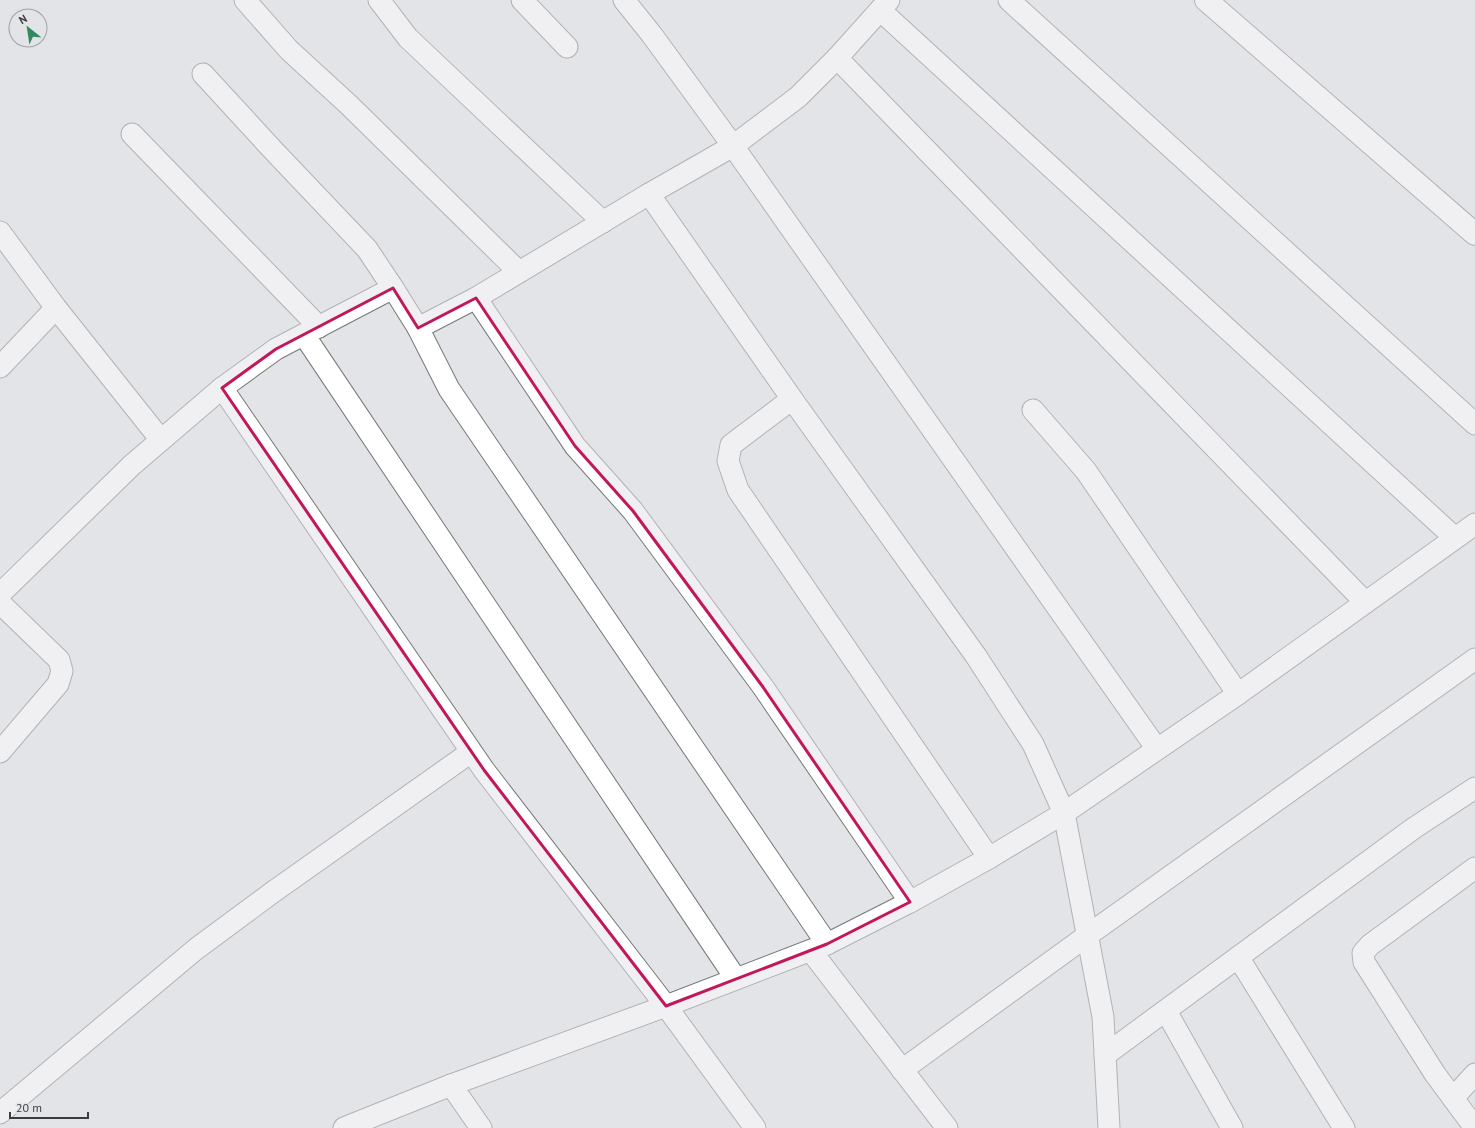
<svg xmlns="http://www.w3.org/2000/svg" width="1475" height="1128" viewBox="0 0 1475 1128" font-family="'PT Sans',sans-serif">
  <rect width="100%" height="100%" fill="#e3e4e7"/>
  <g fill="none" stroke-linecap="round" stroke-linejoin="round">
    <g stroke="#767779" stroke-width="23">
      <g id="minor">
        <polyline points="245,0 289,50 349,105 519,272"/>
        <polyline points="379,0 408,38 603,222"/>
        <polyline points="522,0 567,47"/>
        <polyline points="624,0 652,35 733,146 1157,749"/>
        <polyline points="1009,0 1475,424"/>
        <polyline points="880,10 1455,538"/>
        <polyline points="837,58 1365,602"/>
        <polyline points="203,74 272,149 367,249 393,288"/>
        <polyline points="132,134 319,327"/>
        <polyline points="649,194 792,399 976,656 1033,744 1064,813 1103,1017 1109,1128"/>
        <polyline points="0,232 56,308 161,440"/>
        <polyline points="476,298 575,446 633,511 763,687 910,902"/>
        <polyline points="418,328 449,389 827,944"/>
        <polyline points="304,335 736,979"/>
        <polyline points="0,367 56,308"/>
        <polyline points="222,388 484,770 666,1006 755,1128"/>
        <polyline points="792,399 731,445 728,461 738,490 989,858"/>
        <polyline points="1033,410 1086,471 1238,694"/>
        <polyline points="0,594 132,465 222,388 276,349 393,288 418,328 476,298 649,194 733,146 798,97 837,58 889,0"/>
        <polyline points="0,603 59,660 62,671 58,684 0,752"/>
        <polyline points="811,951 947,1128"/>
        <polyline points="1238,957 1344,1128"/>
        <polyline points="1166,1011 1232,1128"/>
        <polyline points="1105,1055 1414,828 1475,788"/>
        <polyline points="902,1070 1088,935 1475,659"/>
        <polyline points="451,1085 481,1128"/>
        <polyline points="1453,1098 1475,1074"/>
        <polyline points="0,1113 196,949 273,892 471,752"/>
        <polyline points="344,1128 451,1085 666,1006 827,944 910,902 989,858 1064,813 1238,694 1475,524"/>
        <polyline points="1475,1128 1435,1074 1364,962 1363,953 1370,945 1475,868"/>
      </g>
    </g>
    <g stroke="#767779" stroke-width="24">
      <polyline id="tertiary" points="1206,0 1475,234"/>
    </g>
    <use href="#minor" stroke="#fff" stroke-width="21"/>
    <use href="#tertiary" stroke="#fff" stroke-width="22"/>
  </g>
  <path d="M0 0H1475V1128H0ZM 393,288 L 418,328 L 476,298 L 575,446 L 633,511 L 763,687 L 910,902 L 827,944 L 666,1006 L 484,770 L 222,388 L 276,349 Z" fill="#e3e4e7" fill-opacity=".55" fill-rule="evenodd"/>
  <path fill="none" stroke="#c2185b" stroke-width="3" stroke-linejoin="round" d="M 393,288 L 418,328 L 476,298 L 575,446 L 633,511 L 763,687 L 910,902 L 827,944 L 666,1006 L 484,770 L 222,388 L 276,349 Z"/>
  <g transform="translate(28 28) rotate(330)"><circle r="19" fill="#e3e4e7" stroke="#a0a1a3"/>
  <path d="M0-3L7 15L0 10L-7 15Z" fill="#328a5f"/>
  <text y="-6" font-size="11" font-weight="bold" text-anchor="middle" fill="#3c3c3d">N</text>
  </g>
  <path d="M10 1112v6h78v-6" fill="none" stroke="#3c3c3d" stroke-width="2"/>
  <text x="16" y="1112" font-size="12" fill="#3c3c3d" stroke="#e3e4e7" stroke-width="3" paint-order="stroke">20 m</text>
</svg>
